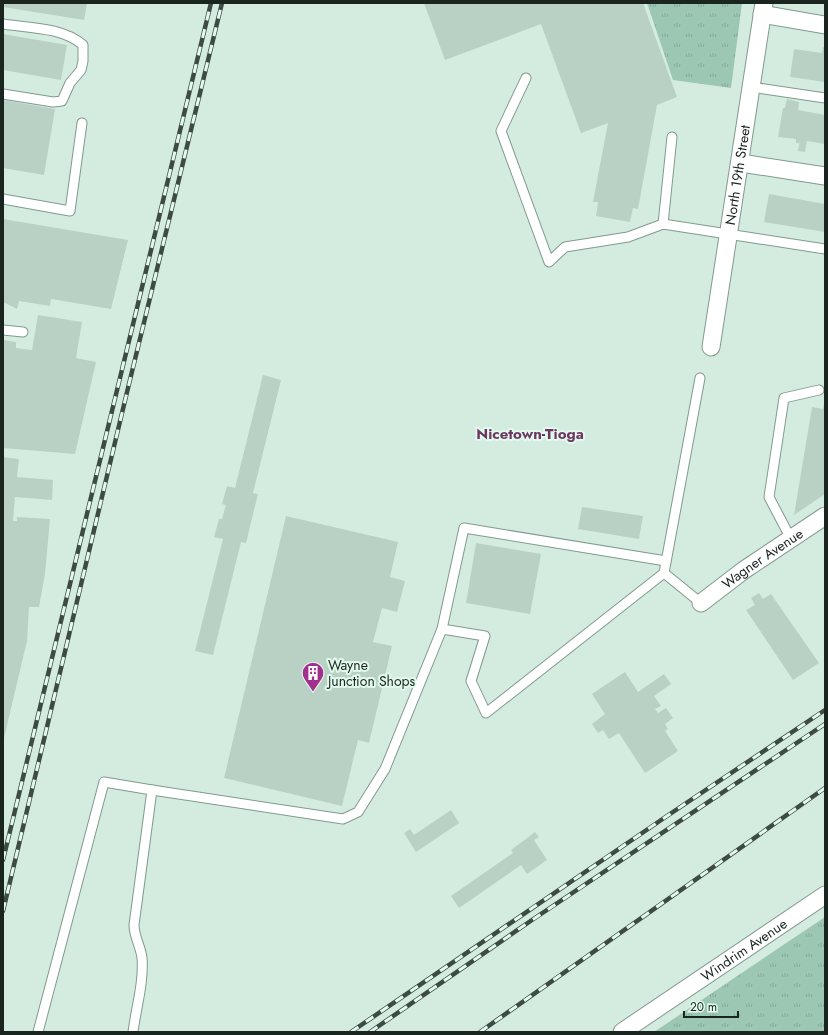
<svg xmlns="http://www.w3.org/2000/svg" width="828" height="1035" viewBox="0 0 828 1035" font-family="Jost,sans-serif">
  <defs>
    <pattern id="grass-tufts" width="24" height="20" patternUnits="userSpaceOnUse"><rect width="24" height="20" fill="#9cc7b2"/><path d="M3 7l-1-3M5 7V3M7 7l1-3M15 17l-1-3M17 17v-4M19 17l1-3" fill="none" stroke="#86ab99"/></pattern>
  </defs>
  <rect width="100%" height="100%" fill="#d4ece0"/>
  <g fill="url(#grass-tufts)">
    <polygon points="647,3 742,3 731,88 673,80"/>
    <polygon points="825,917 825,1032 654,1032"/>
  </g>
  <g fill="#b9d1c5">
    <polygon points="3,3 87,3 84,20 3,7"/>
    <polygon points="424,3 643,3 677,97 657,105 638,209 633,208 630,222 596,216 598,202 593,202 608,123 581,133 541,24 445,60"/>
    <polygon points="3,34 67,45 61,80 3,70"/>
    <polygon points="823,47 825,48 825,82 790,77 794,49 822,53"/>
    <polygon points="787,99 799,102 798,110 825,115 825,144 807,141 805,152 798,151 800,140 799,143 796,143 796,139 778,137 783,108 785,108"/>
    <polygon points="3,100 55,109 44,175 3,168"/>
    <polygon points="769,194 825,204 825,232 764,222"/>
    <polygon points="3,219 128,240 111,309 51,299 50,306 19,301 17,309 3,302"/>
    <polygon points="38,315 82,322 76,358 96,362 75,454 3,448 3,340 16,342 16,348 32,350"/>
    <polygon points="263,375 281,380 253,493 258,494 246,543 241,542 213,655 195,651 223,539 214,537 219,519 222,519 226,505 222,504 227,486 235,488"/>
    <polygon points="824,403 825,494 794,515 812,407 823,409"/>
    <polygon points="3,457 19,459 17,477 53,480 52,500 15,497 13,521 17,521 17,517 50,519 45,574 39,607 29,607 27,641 4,738"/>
    <polygon points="582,507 643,516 639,539 578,529"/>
    <polygon points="286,516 398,542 390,577 405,581 397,612 382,608 373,642 392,646 369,743 358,740 342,806 224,778"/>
    <polygon points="476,543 541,554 530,614 466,603"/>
    <polygon points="759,593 763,599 771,594 819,663 793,680 746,610 755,605 751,598"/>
    <polygon points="625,672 638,692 664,674 671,684 654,696 661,706 655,709 658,713 666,708 673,718 665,724 668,729 665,731 678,751 645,773 619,733 609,739 603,730 598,733 592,724 605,714 592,694"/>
    <polygon points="451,810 459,823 416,852 404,833 410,829 414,835"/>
    <polygon points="535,832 539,837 534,840 547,860 527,874 521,865 459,908 451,896 513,853 511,850"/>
  </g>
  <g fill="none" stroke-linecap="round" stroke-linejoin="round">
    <g stroke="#829a8e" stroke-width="11">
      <g id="service">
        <path d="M 3,24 C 29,28 62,27 83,45 L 83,61 L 81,70 L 70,83 L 62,101 L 53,102 L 3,94"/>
        <polyline points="526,78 501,131 549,262 565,247 628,237 663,224"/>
        <polyline points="751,87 825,98"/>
        <polyline points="672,137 663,224 825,249"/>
        <polyline points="3,199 70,211 82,123"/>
        <polyline points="3,330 23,332"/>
        <polyline points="700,378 664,573 701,603"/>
        <polyline points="791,539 769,497 784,398 819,390"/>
        <polyline points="664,573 486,713 471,681 485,636 442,629 464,528 666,561"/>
        <polyline points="152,790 343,819 358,812 385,769 442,629"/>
        <path d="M 38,1032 L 104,782 L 152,790 L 134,925 C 134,937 141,947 142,958 C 144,982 136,1008 133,1032"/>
      </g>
    </g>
    <g stroke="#829a8e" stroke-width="19">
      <g id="minor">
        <polyline points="762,14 825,25"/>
        <polyline points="741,163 825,176"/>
        <path id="s1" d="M 711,347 L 764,3"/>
        <path id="s2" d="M 701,603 L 744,570 L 825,516"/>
        <path id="s3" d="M 622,1032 L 825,895"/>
      </g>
    </g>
    <use href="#service" stroke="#fff" stroke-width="9"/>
    <use href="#minor" stroke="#fff" stroke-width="17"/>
    <g stroke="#3e4b44" stroke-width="4.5">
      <g id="rail">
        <polyline points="3,860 211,3"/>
        <polyline points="3,911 128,388 222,3"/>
        <polyline points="351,1032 667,816 825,710"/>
        <polyline points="370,1032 532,920 825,724"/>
        <polyline points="480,1032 825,788"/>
      </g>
    </g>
    <use href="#rail" stroke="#e1faed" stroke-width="3" stroke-dasharray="9" stroke-linecap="butt"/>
  </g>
  <defs>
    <g id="building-pin" transform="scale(1.15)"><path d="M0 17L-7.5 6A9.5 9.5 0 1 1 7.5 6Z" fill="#a12f8b" stroke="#e1faed"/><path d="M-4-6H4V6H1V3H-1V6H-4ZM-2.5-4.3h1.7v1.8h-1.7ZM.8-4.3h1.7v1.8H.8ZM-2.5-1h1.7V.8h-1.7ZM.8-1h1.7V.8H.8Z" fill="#fff"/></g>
  </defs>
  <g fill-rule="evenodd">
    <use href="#building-pin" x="313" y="673"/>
  </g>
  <g text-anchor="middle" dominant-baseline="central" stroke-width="4" stroke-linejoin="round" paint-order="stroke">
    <g font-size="14" fill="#1b2520" stroke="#e1faed">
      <text stroke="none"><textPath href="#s1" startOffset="174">North 19th Street</textPath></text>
      <text stroke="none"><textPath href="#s2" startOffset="76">Wagner Avenue</textPath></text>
      <text stroke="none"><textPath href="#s3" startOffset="147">Windrim Avenue</textPath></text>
    </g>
    <g font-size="14" fill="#1b2520" stroke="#e1faed" text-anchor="start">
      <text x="328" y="665">Wayne<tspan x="328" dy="16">Junction Shops</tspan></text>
    </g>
    <g font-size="15" font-weight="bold" fill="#6f3662" stroke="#e1faed">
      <text x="530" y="434">Nicetown-Tioga</text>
    </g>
  </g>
  <rect width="828" height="1035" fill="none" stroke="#1b2520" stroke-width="8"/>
  <path d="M684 1011v6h54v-6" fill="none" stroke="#1b2520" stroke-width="2"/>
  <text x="690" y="1011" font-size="12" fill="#1b2520" stroke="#e1faed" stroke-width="3" paint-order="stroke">20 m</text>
</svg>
